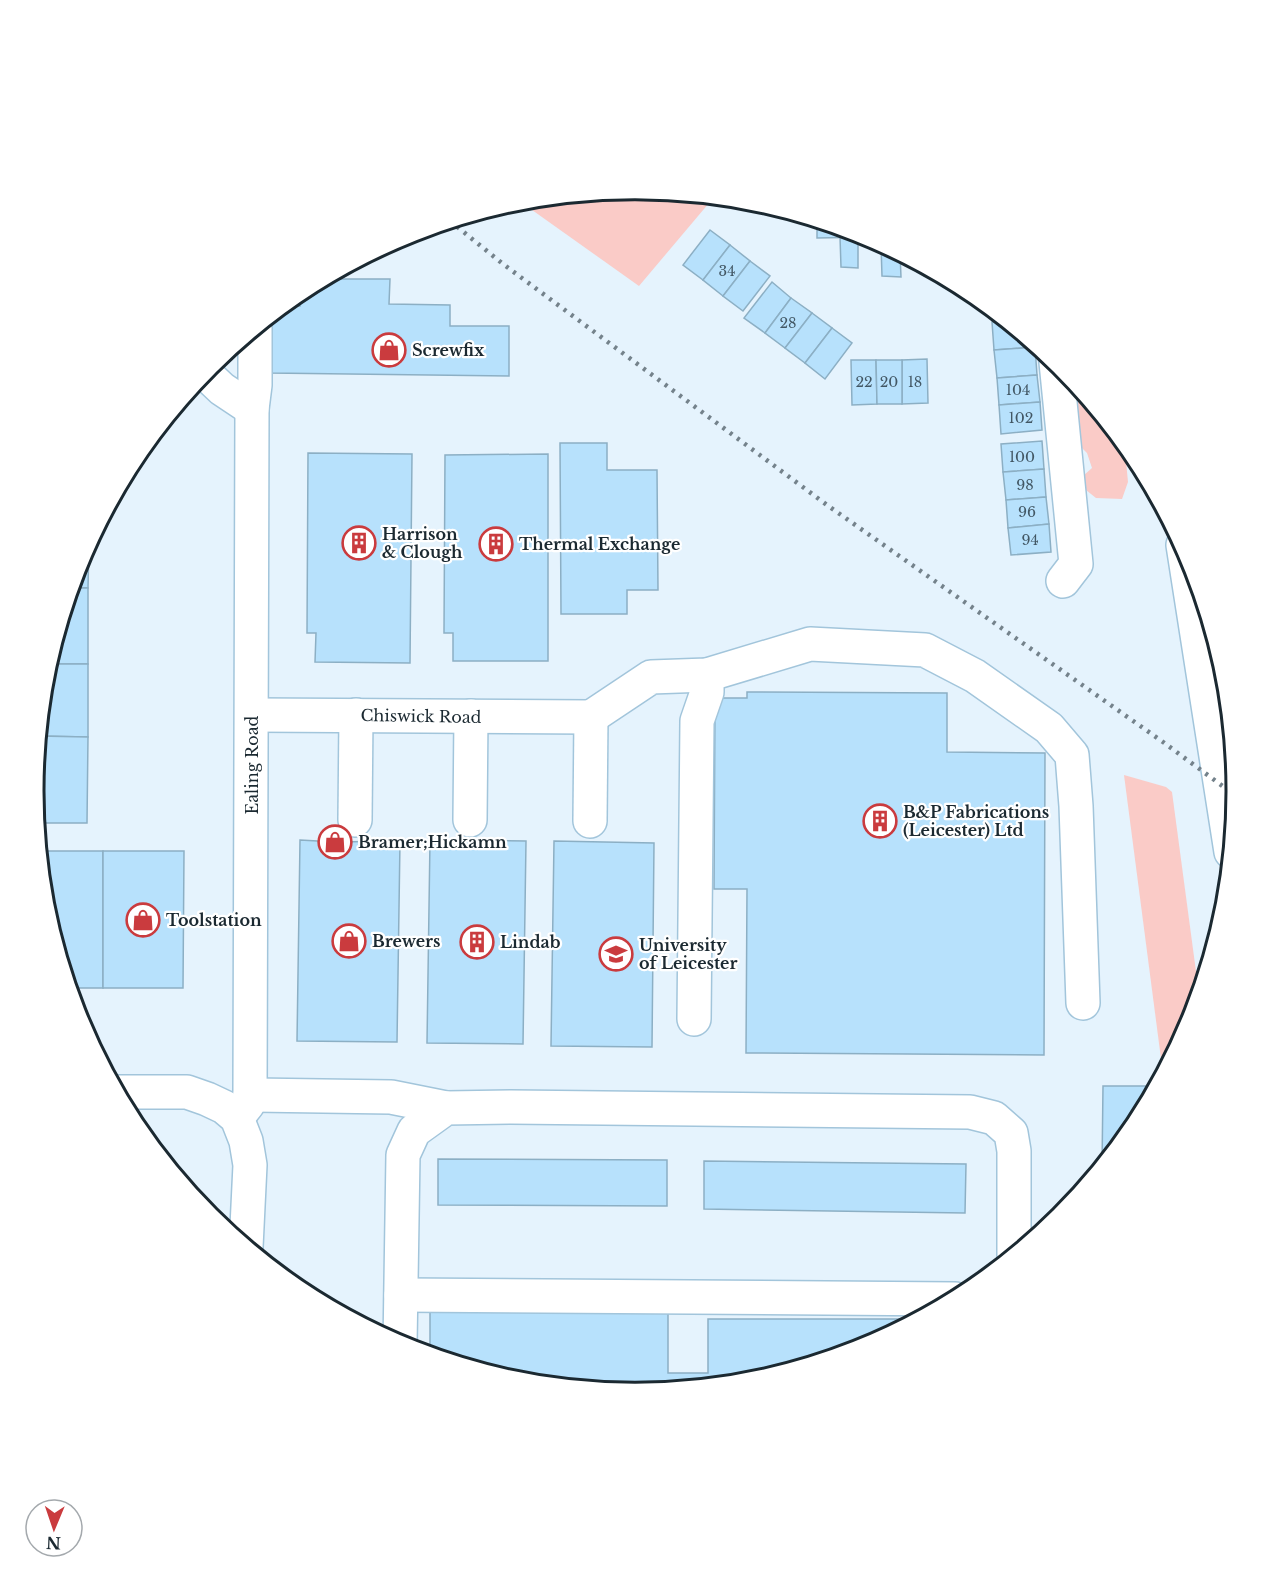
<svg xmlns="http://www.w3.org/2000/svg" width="1270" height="1582" viewBox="0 0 1270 1582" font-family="'Libre Baskerville',serif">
  <rect width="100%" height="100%" fill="#e5f3fd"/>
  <g fill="#facbc7">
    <polygon points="635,189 687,194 709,203 639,286 518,200"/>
    <polygon points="1066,372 1121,439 1126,461 1128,482 1122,499 1096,498 1086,490 1083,476 1092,468 1087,453 1072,438 1070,418 1078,401 1068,389"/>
    <polygon points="1124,775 1166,787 1172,792 1199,994 1191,1022 1163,1074"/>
  </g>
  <g fill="#b7e1fc" stroke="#8cafc4" stroke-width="1.5">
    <polygon points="817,220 866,235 869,237 817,238"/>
    <polygon points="710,230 730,245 703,280 683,265"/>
    <polygon points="840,237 858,237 858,268 841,267"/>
    <polygon points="869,237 884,245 869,245"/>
    <polygon points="730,245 750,261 723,296 703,280"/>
    <polygon points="881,245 900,253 901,277 882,276"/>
    <polygon points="750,261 770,276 743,311 723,296"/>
    <polygon points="323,279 390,279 389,304 450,305 450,326 509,326 509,376 269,373 270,316 282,306 300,306 300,291"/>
    <polygon points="772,282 791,298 765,333 744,318"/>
    <polygon points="791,298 812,313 785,348 765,333"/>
    <polygon points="812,313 832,328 805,363 785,348"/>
    <polygon points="1007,321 1035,344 1035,347 994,350 992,322"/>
    <polygon points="832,328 852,343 825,379 805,363"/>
    <polygon points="1035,347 1037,375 997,378 994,350"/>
    <polygon points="927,359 928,403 902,404 902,360"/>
    <polygon points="851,360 876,360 877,404 852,405"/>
    <polygon points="876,360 902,360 902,404 877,404"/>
    <polygon points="1037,375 1040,402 999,405 997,378"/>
    <polygon points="1040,402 1042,430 1001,434 999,405"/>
    <polygon points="1042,441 1044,469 1003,472 1001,444"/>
    <polygon points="560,443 607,443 607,470 657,470 658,590 627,590 627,614 561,614"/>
    <polygon points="308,453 412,454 410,663 315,662 316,633 307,633"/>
    <polygon points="548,454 548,661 453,661 453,633 444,633 445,455"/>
    <polygon points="1044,469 1046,497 1006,500 1003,472"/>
    <polygon points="1046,497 1049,524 1008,528 1006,500"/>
    <polygon points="1049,524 1051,552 1011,555 1008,528"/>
    <polygon points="89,542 88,588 71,588 79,560"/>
    <polygon points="71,588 88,588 88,664 47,664"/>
    <polygon points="47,664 88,664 88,737 38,736 45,673"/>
    <polygon points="747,692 947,693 947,752 1045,753 1044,1055 746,1053 747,889 714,889 715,698 747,698"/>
    <polygon points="38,736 88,737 87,823 36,823 33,791"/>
    <polygon points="300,840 335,842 400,841 397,1042 297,1041"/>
    <polygon points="430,840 526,841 523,1044 427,1043"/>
    <polygon points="554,841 654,843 652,1047 551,1046"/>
    <polygon points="39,851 103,851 103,988 69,988 45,908"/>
    <polygon points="103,851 184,851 183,988 103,988"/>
    <polygon points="1103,1086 1150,1086 1149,1100 1135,1126 1102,1167"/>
    <polygon points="438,1159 667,1160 667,1206 438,1205"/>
    <polygon points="704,1161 966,1164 965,1213 704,1209"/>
    <polygon points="430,1311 668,1312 668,1373 708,1373 708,1319 918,1319 865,1347 752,1381 635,1393 517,1381 430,1355"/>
  </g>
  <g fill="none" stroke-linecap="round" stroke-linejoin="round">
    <g stroke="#a2c5db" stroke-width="36">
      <g id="minor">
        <polyline points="1056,362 1076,564 1063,581"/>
        <polyline points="204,372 222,389 252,409"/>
        <polyline points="252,715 591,717"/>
        <polyline points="591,717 651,677 707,675 810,644 925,650 975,676 1049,728 1072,755 1076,806 1083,1003"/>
        <polyline points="355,820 356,715"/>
        <polyline points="470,820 471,716"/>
        <polyline points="590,821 591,717"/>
        <polyline points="694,1019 697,721 707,692 707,675"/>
        <polyline points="117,1092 187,1092 207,1099 224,1107 237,1118 246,1141 250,1165 246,1247"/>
        <polyline points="250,1095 391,1097 446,1108"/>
        <polyline points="237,1118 248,1104 250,1095 252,409 255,385 255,328"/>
        <polyline points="401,1295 955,1299"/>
        <polyline points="400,1345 403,1155 414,1131 446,1108 511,1107 970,1112 994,1118 1011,1133 1014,1151 1014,1255"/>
      </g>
    </g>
    <g stroke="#a2c5db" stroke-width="36">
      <polyline id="major" points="1183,545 1231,852"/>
    </g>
    <use href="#minor" stroke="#fff" stroke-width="33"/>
    <use href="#major" stroke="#fff" stroke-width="33"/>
    <polyline stroke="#74828b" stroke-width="4.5" stroke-dasharray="3 6" stroke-linecap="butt" points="450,221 503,264 827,505 1163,742 1236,796"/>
  </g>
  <defs>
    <g id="shop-ring" transform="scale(1.725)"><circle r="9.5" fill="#fff" stroke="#ca3b3e" stroke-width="1.5"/><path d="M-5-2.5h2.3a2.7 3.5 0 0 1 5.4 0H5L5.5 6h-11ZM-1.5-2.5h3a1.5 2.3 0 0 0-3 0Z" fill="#ca3b3e"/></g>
    <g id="building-ring" transform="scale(1.725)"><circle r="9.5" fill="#fff" stroke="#ca3b3e" stroke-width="1.5"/><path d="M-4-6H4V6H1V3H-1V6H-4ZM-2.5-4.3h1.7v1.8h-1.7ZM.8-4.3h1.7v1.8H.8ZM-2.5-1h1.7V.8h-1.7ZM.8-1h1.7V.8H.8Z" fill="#ca3b3e"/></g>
    <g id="university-ring" transform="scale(1.725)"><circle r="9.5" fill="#fff" stroke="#ca3b3e" stroke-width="1.5"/><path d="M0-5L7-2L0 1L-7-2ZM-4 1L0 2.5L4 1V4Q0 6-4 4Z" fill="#ca3b3e"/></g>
  </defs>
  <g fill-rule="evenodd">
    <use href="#shop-ring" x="389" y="350"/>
    <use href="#building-ring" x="359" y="543"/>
    <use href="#building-ring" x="496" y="544"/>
    <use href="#building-ring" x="880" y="821"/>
    <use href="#shop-ring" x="335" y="842"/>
    <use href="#shop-ring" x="143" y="920"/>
    <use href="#shop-ring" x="349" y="941"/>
    <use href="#building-ring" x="477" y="942"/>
    <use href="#university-ring" x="616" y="954"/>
  </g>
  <g text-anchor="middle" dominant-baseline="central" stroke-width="4.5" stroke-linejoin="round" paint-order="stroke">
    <g font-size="14" fill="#425764">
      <text x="727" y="271">34</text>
      <text x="788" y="323">28</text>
      <text x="864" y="382">22</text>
      <text x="889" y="382">20</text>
      <text x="915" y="382">18</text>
      <text x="1018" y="390">104</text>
      <text x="1021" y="418">102</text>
      <text x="1022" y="457">100</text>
      <text x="1025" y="485">98</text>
      <text x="1027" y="512">96</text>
      <text x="1030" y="540">94</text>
    </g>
    <g font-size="16" font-weight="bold" fill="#1b2931" stroke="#fff" text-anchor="start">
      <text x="412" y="350">Screwfix</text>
      <text x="382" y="534">Harrison<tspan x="382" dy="18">&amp; Clough</tspan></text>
      <text x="519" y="544">Thermal Exchange</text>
      <text x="903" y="812">B&amp;P Fabrications<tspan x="903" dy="18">(Leicester) Ltd</tspan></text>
      <text x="358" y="842">Bramer;Hickamn</text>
      <text x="166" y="920">Toolstation</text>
      <text x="372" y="941">Brewers</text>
      <text x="500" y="942">Lindab</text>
      <text x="639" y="945">University<tspan x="639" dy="18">of Leicester</tspan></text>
    </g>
    <g font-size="16" fill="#1b2931" stroke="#fff">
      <text transform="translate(421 716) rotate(1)">Chiswick Road</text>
      <text transform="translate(252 765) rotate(-90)">Ealing Road</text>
    </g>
  </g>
  <path d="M0 0H1270V1582H0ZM44 791a591 591 0 1 1 1182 0a591 591 0 1 1-1182 0Z" fill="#fff" fill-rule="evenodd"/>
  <path fill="none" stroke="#1b2931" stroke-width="3" d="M44 791a591 591 0 1 1 1182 0a591 591 0 1 1-1182 0Z"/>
  <g transform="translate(54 1528) rotate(182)"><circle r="28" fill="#ffffff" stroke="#a4a9ad" stroke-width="1.5"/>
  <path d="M0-4.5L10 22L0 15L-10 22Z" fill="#ca3b3e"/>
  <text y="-9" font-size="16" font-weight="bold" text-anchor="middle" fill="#1b2931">N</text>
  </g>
</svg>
